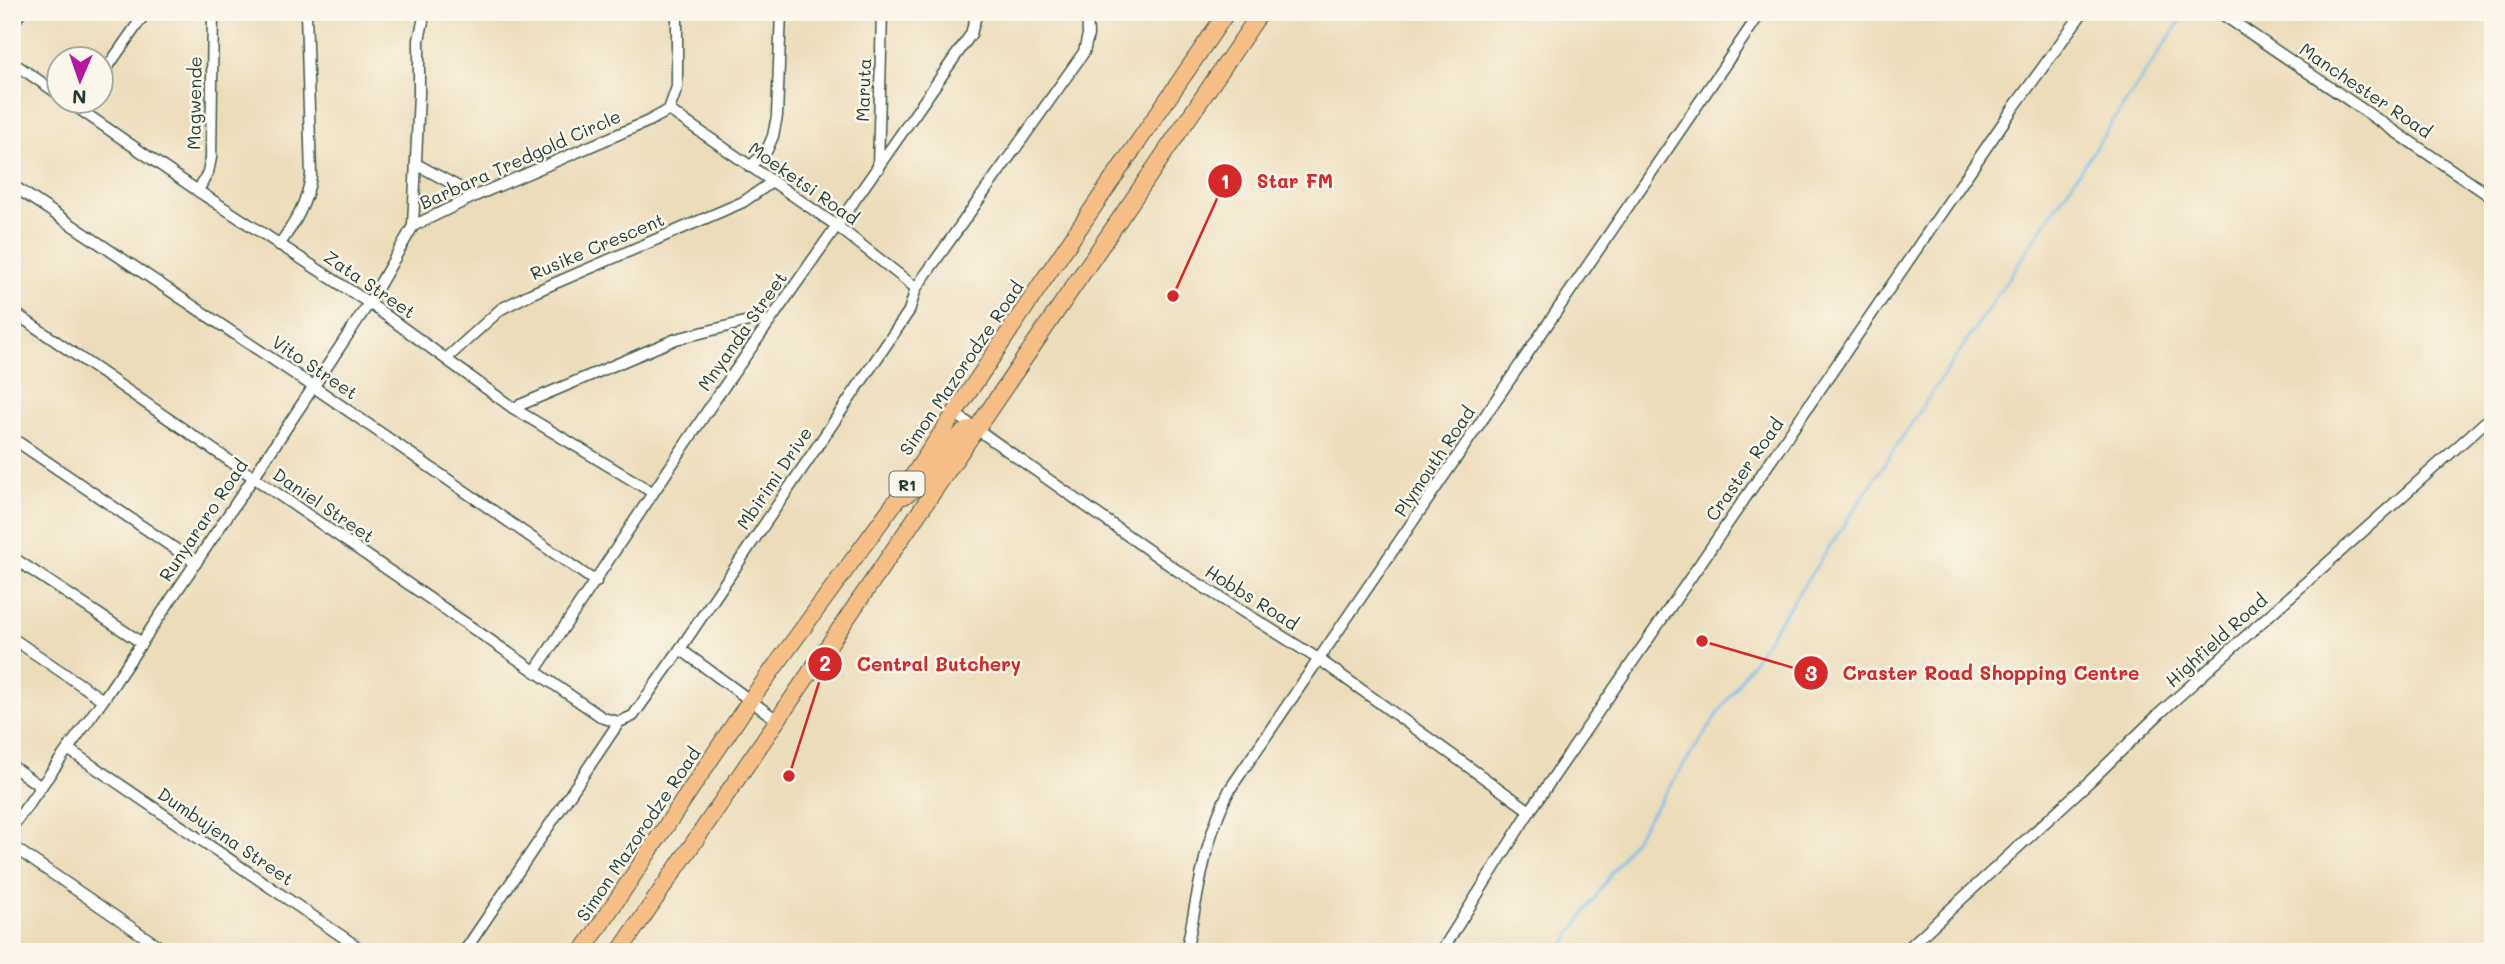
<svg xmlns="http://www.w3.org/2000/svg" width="2505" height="964" viewBox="0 0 2505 964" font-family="Mali,sans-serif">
  <rect width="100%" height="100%" fill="#fbf7ec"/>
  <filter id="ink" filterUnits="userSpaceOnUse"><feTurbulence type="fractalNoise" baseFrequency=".0143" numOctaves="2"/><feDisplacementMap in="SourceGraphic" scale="14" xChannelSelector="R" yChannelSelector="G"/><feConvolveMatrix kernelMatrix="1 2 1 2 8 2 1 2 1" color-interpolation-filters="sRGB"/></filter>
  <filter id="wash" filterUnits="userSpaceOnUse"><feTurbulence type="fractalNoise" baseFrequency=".00686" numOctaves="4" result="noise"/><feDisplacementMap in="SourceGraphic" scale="28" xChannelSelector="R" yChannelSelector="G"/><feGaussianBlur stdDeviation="1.57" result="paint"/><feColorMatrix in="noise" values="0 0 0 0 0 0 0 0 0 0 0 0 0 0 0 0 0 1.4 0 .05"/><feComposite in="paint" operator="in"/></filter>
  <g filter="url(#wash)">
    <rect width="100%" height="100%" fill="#ecddba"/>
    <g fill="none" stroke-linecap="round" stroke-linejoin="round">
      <polyline stroke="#76bced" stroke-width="2.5" points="1559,952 2186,12"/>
    </g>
  </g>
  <g filter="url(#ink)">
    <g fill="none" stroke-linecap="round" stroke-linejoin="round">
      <g stroke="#3e5548" stroke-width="13">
        <g id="minor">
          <polyline points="425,12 419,40 419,94 413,226 475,196 649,121 669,110 677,87 677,12"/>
          <polyline points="2219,12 2493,198"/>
          <polyline points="12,25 21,12"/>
          <polyline points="12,62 60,95"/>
          <polyline points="102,75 146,12"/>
          <polyline points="69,102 198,191 369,303 513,408 652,492"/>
          <polyline points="669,110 837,226 916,288"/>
          <polyline points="416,164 475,196"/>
          <polyline points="750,167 767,150 773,136 777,116 781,12"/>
          <polyline points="878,169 882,12"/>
          <polyline points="12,185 314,387 596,582"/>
          <polyline points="198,191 208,172 211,158 213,12"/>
          <path d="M 279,245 C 295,223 307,203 311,176 L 306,12"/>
          <polyline points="12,311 603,718 619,722"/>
          <polyline points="447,358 501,309 530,294 743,202 772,182"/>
          <polyline points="513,408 676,339 757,319 769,322"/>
          <polyline points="954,413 1178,571 1320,660 1530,811"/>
          <polyline points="12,438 196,563"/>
          <polyline points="12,557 142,643"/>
          <polyline points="12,638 103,700"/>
          <polyline points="680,649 777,720"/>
          <polyline points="535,671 714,401 971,34 977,12"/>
          <polyline points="68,749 365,952"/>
          <polyline points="12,766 41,787"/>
          <polyline points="12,827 103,700 253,478 369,303 413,226"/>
          <polyline points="12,846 167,952"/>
          <polyline points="464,952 619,722 633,716 680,649 909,311 916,288 1084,52 1088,35 1087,12"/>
          <path d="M 1186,952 C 1198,897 1204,838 1230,789 L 1761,12"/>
          <polyline points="1441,952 1530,811 2014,107 2083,12"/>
          <polyline points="1904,952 2090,781 2160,713 2493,415"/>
        </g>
      </g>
      <g stroke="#3e5548" stroke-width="18">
        <g id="highway">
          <path d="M 904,496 C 912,491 920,486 926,479 C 943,460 948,436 974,428"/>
          <polyline points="582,952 749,702 896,501 1043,281 1227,12"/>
          <polyline points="619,952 1261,12"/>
        </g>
      </g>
      <use href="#minor" stroke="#fff" stroke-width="10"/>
      <use href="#highway" stroke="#f6be87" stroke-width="16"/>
    </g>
  </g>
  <g text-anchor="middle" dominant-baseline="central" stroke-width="5" stroke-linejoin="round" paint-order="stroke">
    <rect fill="#fbf7ec" stroke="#61756b" stroke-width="2" x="889.5" y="471.5" width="35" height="25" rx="5"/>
    <g font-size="16" font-weight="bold" fill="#1f3d34">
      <text x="907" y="484">R1</text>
    </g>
    <g font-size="18" fill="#1f3d34" stroke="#fbf7ec">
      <text transform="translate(863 90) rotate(-88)">Maruta</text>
      <text transform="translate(2366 90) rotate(34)">Manchester Road</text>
      <text transform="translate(194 103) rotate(-89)">Magwende</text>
      <text transform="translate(520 159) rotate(-24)">Barbara Tredgold Circle</text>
      <text transform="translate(804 183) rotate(35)">Moeketsi Road</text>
      <text transform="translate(597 246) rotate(-23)">Rusike Crescent</text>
      <text transform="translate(370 284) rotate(34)">Zata Street</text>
      <text transform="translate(742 331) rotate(-55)">Mnyanda Street</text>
      <text transform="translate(315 367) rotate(34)">Vito Street</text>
      <text transform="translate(961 368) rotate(-56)">Simon Mazorodze Road</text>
      <text transform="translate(1434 461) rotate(-56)">Plymouth Road</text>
      <text transform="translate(1744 469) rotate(-55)">Craster Road</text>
      <text transform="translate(774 478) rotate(-56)">Mbirimi Drive</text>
      <text transform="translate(324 505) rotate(34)">Daniel Street</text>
      <text transform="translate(203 520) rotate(-56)">Runyararo Road</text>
      <text transform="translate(1252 597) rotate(32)">Hobbs Road</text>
      <text transform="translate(2216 640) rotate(-42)">Highfield Road</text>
      <text transform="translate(638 834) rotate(-56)">Simon Mazorodze Road</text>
      <text transform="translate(226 836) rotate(34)">Dumbujena Street</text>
    </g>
  </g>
  <path fill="none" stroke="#d62828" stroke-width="2.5" d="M1173 296L1225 181M789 776L825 664M1702 641L1811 673"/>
  <g fill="#d62828" stroke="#fbf7ec" stroke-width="2.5">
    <circle cx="1173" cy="296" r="7"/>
    <circle cx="789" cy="776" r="7"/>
    <circle cx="1702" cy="641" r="7"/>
    <circle cx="1225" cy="181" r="18"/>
    <circle cx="825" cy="664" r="18"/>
    <circle cx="1811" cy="673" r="18"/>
  </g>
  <g font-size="21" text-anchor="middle" font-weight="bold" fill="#fff">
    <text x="1225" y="189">1</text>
    <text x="825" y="671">2</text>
    <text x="1811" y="681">3</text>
  </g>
  <g font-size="19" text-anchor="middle" font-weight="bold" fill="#d62828" stroke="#fbf7ec" stroke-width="5" stroke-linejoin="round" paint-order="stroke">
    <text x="1295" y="188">Star FM</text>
    <text x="939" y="671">Central Butchery</text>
    <text x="1991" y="680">Craster Road Shopping Centre</text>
  </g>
  <rect width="2505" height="964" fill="none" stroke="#fbf7ec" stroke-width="42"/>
  <g transform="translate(80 80) rotate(182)"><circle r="33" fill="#fbf7ec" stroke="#a3ada2" stroke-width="2"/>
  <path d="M0-5L12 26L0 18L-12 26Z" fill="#b5179e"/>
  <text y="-10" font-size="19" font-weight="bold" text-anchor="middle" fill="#1f3d34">N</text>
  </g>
</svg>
